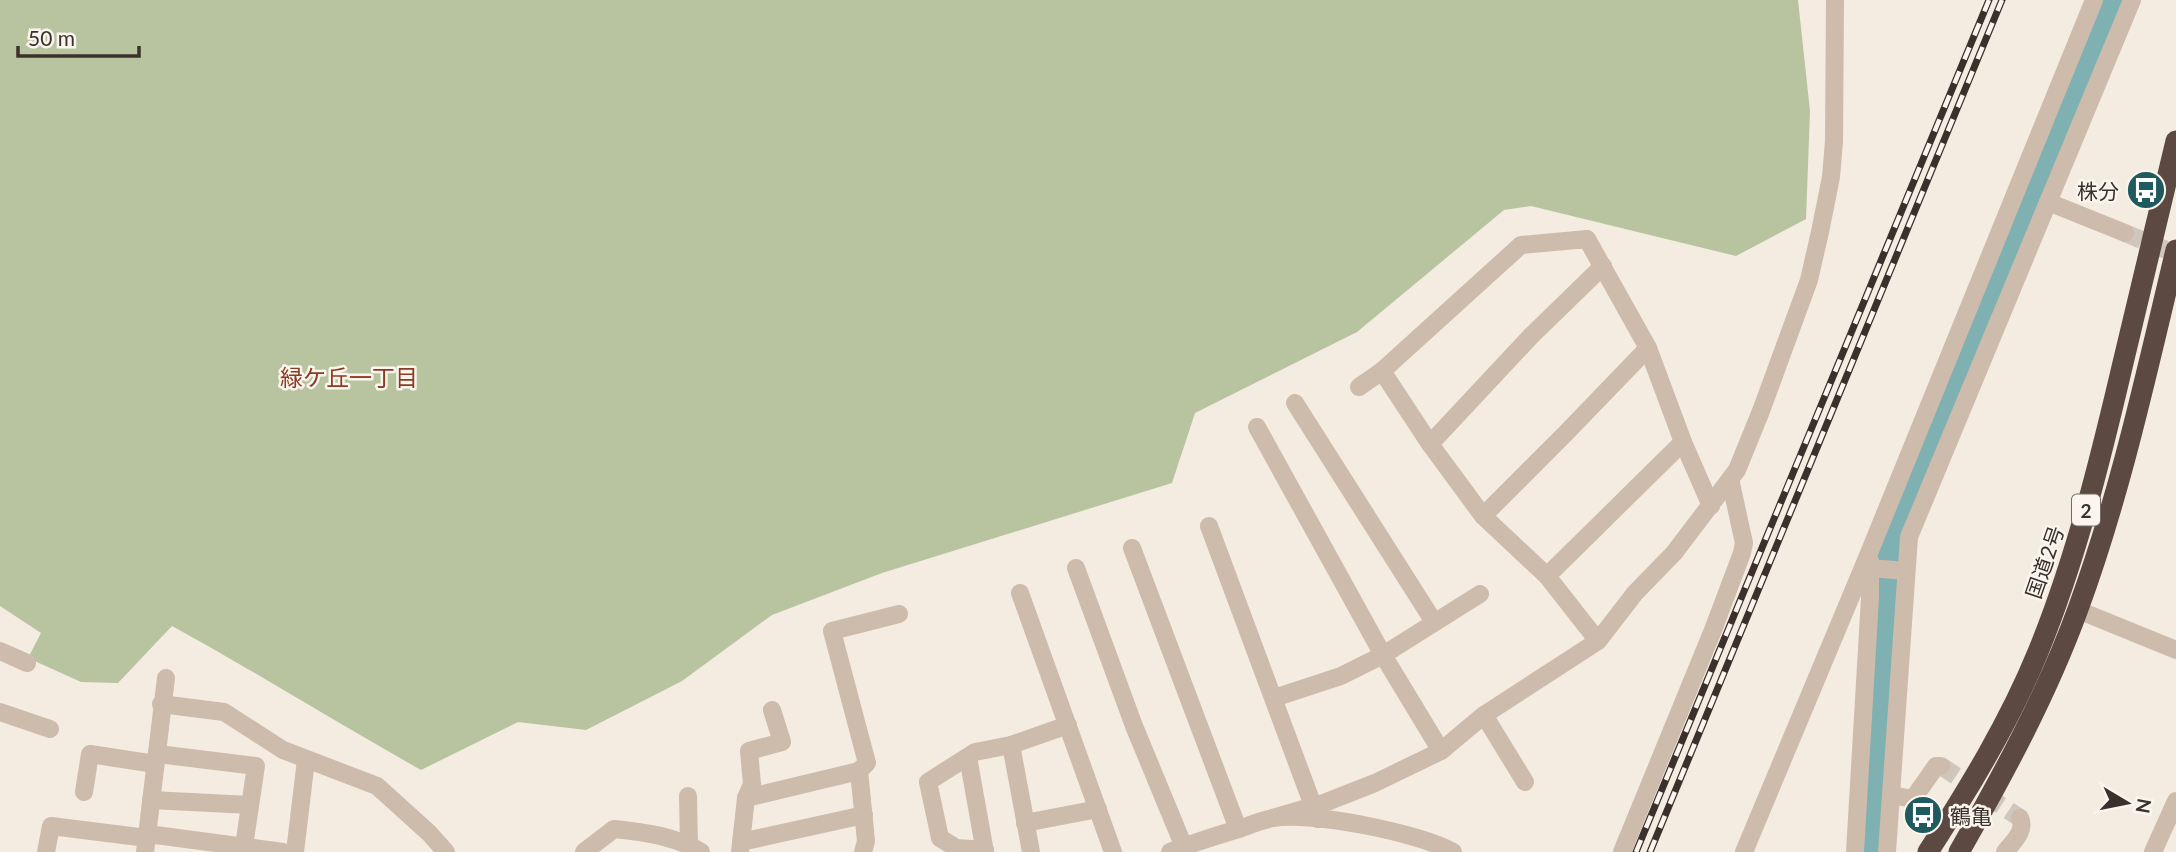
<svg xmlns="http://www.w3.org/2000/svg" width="2176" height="852" viewBox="0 0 2176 852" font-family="Lato,'Noto Sans JP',sans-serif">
  <rect width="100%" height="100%" fill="#f4ebe1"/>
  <path fill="#b8c4a0" d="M 0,0 L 1798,0 L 1810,111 L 1806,219 L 1736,256 L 1531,206 L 1504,210 L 1357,332 L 1195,413 L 1172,483 L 882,573 L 772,615 L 682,681 L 586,730 L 518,722 L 421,770 C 337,723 256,672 172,626 L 118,683 L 81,682 L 28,658 L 41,633 L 0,606 Z"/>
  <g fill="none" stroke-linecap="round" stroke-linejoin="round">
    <polyline stroke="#7fb0b2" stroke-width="28" points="1870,852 1874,836 1888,554 2116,0"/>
    <g stroke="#cfc6bd" stroke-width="18" stroke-dasharray="18 9" stroke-linecap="butt">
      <polyline points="2125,233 2176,254"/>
      <polyline points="1941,766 2020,818"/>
    </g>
    <g stroke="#cdbbac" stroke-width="18">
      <polyline points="2048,202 2125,233"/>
      <polyline points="1359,387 1382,371"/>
      <polyline points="1295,403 1434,622"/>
      <polyline points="1257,427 1383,655 1441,751"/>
      <polyline points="1430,444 1531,336 1603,266"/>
      <polyline points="1483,516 1565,434 1648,348"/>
      <polyline points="1209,526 1318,819"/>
      <polyline points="1132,548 1238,829"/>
      <polyline points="1076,568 1134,726 1184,847"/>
      <polyline points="1870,568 1906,571"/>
      <polyline points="1547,576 1683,442"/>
      <polyline points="1020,593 1113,852"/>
      <polyline points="2078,610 2176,650"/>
      <polyline points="1598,641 1547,576 1483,516 1430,444 1382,371 1521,245 1587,239 1648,348 1683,442 1711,506"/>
      <polyline points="0,651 27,663"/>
      <polyline points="1274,698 1341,676 1383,655 1480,594"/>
      <polyline points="161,704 224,712 283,750 377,786 429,833 446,852"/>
      <polyline points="0,712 50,729"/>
      <polyline points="1484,715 1525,782"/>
      <polyline points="1011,745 1031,852"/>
      <polyline points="158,754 256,766 244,846"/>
      <polyline points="968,757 985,852"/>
      <polyline points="84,792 90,754 155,764"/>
      <polyline points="1892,795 1913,799 1936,766 1941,766"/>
      <polyline points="688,796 689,845"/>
      <polyline points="746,798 859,771"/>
      <polyline points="151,800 250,805"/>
      <polyline points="1273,818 1324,803 1375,783 1441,751 1484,715 1598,641 1635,593 1674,553 1737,470 1761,411 1809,280 1820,232 1831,177 1834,141 1835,0"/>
      <polyline points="1025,823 1098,809"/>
      <polyline points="148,834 283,852"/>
      <polyline points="741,842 864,815"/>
      <polyline points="985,850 956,848 940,838 928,782 975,752 1011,745 1068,725"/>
      <polyline points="46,852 51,826 147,838"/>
      <polyline points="145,852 166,678"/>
      <polyline points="295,852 306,760"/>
      <path d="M 584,852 L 614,829 C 644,832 675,836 701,852"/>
      <polyline points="740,852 746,798 752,784 749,751 782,742 772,710"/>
      <polyline points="863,852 866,841 859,771 867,763 832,631 899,614"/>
      <path d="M 1170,852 C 1193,843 1218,835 1242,828 C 1252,824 1262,820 1273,818 C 1310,811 1420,833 1453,852"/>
      <polyline points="1622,852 1713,630 1742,553 1744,543 1730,479"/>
      <polyline points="1744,852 1867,558 2094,0"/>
      <polyline points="1855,852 1870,598 1870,561"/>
      <polyline points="1887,852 1909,537 2132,0"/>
      <path d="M 2005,852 C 2013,842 2026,831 2020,818"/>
      <polyline points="2153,852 2176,801"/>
    </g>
    <g stroke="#5c4a42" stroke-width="21">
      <path d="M 1928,852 C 1969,788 2009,723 2038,652 C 2076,559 2100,461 2123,363 C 2141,289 2158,215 2176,141"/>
      <path d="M 1959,852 C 2004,773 2047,694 2078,609 C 2121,492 2147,370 2176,250"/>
    </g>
    <g stroke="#3b302b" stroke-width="7">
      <g id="rail">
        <polyline points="1636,852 1989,0"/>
        <polyline points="1650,852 2002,0"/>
      </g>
    </g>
    <use href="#rail" stroke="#fbf5ee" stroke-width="4.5" stroke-dasharray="13" stroke-linecap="butt"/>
  </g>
  <defs>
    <g id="bus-disc" transform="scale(2.0125)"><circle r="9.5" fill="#1f5a5e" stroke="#fbf5ee"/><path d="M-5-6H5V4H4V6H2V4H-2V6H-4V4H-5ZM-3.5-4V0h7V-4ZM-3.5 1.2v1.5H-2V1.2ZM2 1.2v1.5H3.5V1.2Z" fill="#fff"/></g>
  </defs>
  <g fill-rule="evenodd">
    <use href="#bus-disc" x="2146" y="190"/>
    <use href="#bus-disc" x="1923" y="815"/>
  </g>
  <g text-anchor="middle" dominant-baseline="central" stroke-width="5" stroke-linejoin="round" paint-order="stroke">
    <rect fill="#fbf5ee" stroke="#756b66" stroke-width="2" x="2072" y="494.5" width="28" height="31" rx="5"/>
    <g font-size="19" font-weight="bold" fill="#3b302b">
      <text x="2086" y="510">2</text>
    </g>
    <g font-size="21" fill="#3b302b" stroke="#fbf5ee" text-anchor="end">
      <text x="2119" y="190">株分</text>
      <text x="1950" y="815" text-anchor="start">鶴亀</text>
    </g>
    <g font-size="21" fill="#3b302b" stroke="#fbf5ee">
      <text transform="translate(2044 562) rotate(-71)">国道2号</text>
    </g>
    <g font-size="23" fill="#8c3b22" stroke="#fbf5ee">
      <text x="349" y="377">緑ケ丘一丁目</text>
    </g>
  </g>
  <g transform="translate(2127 803) rotate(100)" stroke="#fbf5ee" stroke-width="5" paint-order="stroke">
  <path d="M0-5L12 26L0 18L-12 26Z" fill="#3b302b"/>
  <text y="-10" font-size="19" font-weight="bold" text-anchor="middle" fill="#3b302b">N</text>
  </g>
  <path d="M18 46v10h121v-10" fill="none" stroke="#3b302b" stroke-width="3.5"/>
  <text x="28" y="46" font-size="21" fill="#3b302b" stroke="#fbf5ee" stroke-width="5" paint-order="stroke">50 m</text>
</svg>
